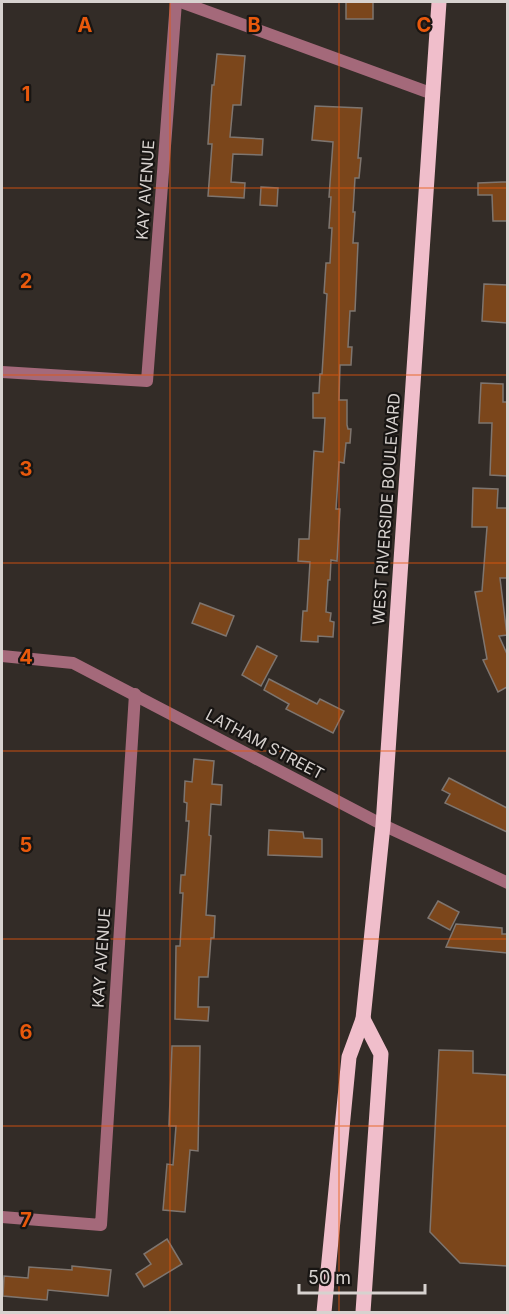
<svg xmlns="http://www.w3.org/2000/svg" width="509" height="1314" viewBox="0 0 509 1314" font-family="Inter,sans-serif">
  <rect width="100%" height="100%" fill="#332c27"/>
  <g fill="#7b461b" stroke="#7e756f" stroke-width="1.5">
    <rect x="346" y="2" width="27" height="17"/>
    <polygon points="217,54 245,56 241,105 233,105 230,137 263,139 262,155 233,154 231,182 245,183 244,198 208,196 212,144 208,144 212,85 214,85"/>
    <polygon points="315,106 362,108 358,158 361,158 359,178 355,178 353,212 355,212 353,243 358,243 355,311 350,311 348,347 352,347 351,365 340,365 339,400 347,400 347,425 348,429 351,429 350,443 346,443 344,463 339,462 336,509 340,509 337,561 331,560 330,580 328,580 326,612 331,613 330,621 334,622 333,637 318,636 318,642 301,641 303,611 307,611 310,562 298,561 299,539 309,539 314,451 323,452 325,418 313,418 313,393 319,393 320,374 322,374 327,294 324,293 326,263 330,263 332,228 329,228 331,197 329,197 333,142 312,140"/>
    <polygon points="502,182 507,182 507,221 493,221 492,195 478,195 478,183"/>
    <polygon points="261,187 278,188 277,206 260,205"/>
    <polygon points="484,284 507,285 507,323 482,321"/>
    <polygon points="481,383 503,384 503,402 507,402 507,476 490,475 492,423 479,423"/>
    <polygon points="473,488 498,489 497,508 507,508 507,578 500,578 507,635 499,636 507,654 507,687 498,692 483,660 487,659 475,592 482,591 487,527 472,527"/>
    <polygon points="200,603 234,616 226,636 192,623"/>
    <polygon points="257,646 277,656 261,686 242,675"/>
    <polygon points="269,679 317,704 320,699 344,711 333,733 286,709 289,704 264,690"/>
    <polygon points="194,759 214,761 212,784 222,785 221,805 211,804 209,835 211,836 206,915 215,916 214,938 211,938 208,977 199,977 198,1007 209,1007 208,1021 175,1019 176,946 180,946 183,893 180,893 181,875 185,875 189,821 186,821 187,803 184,802 185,781 192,782"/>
    <polygon points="449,778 507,808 507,832 445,803 450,794 442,790"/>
    <polygon points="269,830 303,832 304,838 322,839 322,857 268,855"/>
    <polygon points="438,901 459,912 450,930 428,918"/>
    <polygon points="456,924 502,928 502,934 507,934 507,953 446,947"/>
    <polygon points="172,1046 200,1046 198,1151 190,1150 185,1212 163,1210 167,1164 173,1165 176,1126 169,1126"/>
    <polygon points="439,1050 473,1051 473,1073 507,1075 507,1266 460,1263 430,1232"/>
    <polygon points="167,1239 182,1264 144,1287 136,1274 151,1264 144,1254"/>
    <polygon points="72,1266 111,1270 108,1296 48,1290 47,1300 3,1296 4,1276 28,1278 29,1267 72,1270"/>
  </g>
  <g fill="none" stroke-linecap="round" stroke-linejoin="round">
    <g stroke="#a4697a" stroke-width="12">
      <polyline points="181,2 433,94"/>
      <polyline points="2,372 147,381 176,2"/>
      <polyline points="2,656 73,663 383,825 508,883"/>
      <polyline points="2,1217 101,1225 135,694"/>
    </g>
    <g stroke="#f0becb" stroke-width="15">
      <polyline points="324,1312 349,1057 363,1019 383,825 439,2"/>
      <polyline points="363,1312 381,1054 363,1019"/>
    </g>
  </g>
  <path fill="none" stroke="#e8590c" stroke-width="1.5" stroke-opacity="0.55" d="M 170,2 L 170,1312M 339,2 L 339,1312M 2,188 L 508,188M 2,375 L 508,375M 2,563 L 508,563M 2,751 L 508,751M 2,939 L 508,939M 2,1126 L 508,1126"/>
  <g text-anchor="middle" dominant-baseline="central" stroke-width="4.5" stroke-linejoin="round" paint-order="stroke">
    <g font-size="16" fill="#d7d2cf" stroke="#181513">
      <text transform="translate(145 190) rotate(-86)">KAY AVENUE</text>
      <text transform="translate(386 509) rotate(-86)">WEST RIVERSIDE BOULEVARD</text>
      <text transform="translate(265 744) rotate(28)">LATHAM STREET</text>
      <text transform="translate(101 958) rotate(-86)">KAY AVENUE</text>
    </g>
  </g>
  <g font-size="20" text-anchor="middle" font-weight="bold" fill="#e8590c" stroke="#181513" stroke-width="4.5" stroke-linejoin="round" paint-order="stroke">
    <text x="85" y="32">A</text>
    <text x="254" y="32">B</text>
    <text x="424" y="32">C</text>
    <text x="26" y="101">1</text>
    <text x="26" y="288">2</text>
    <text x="26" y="476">3</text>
    <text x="26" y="664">4</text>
    <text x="26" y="852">5</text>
    <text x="26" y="1039">6</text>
    <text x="26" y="1227">7</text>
  </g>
  <rect width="509" height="1314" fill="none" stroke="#d7d2cf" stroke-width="6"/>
  <path d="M299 1284v9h126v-9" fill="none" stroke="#d7d2cf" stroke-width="3"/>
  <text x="308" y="1284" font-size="18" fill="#d7d2cf" stroke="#181513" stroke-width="4.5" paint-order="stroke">50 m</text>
</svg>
